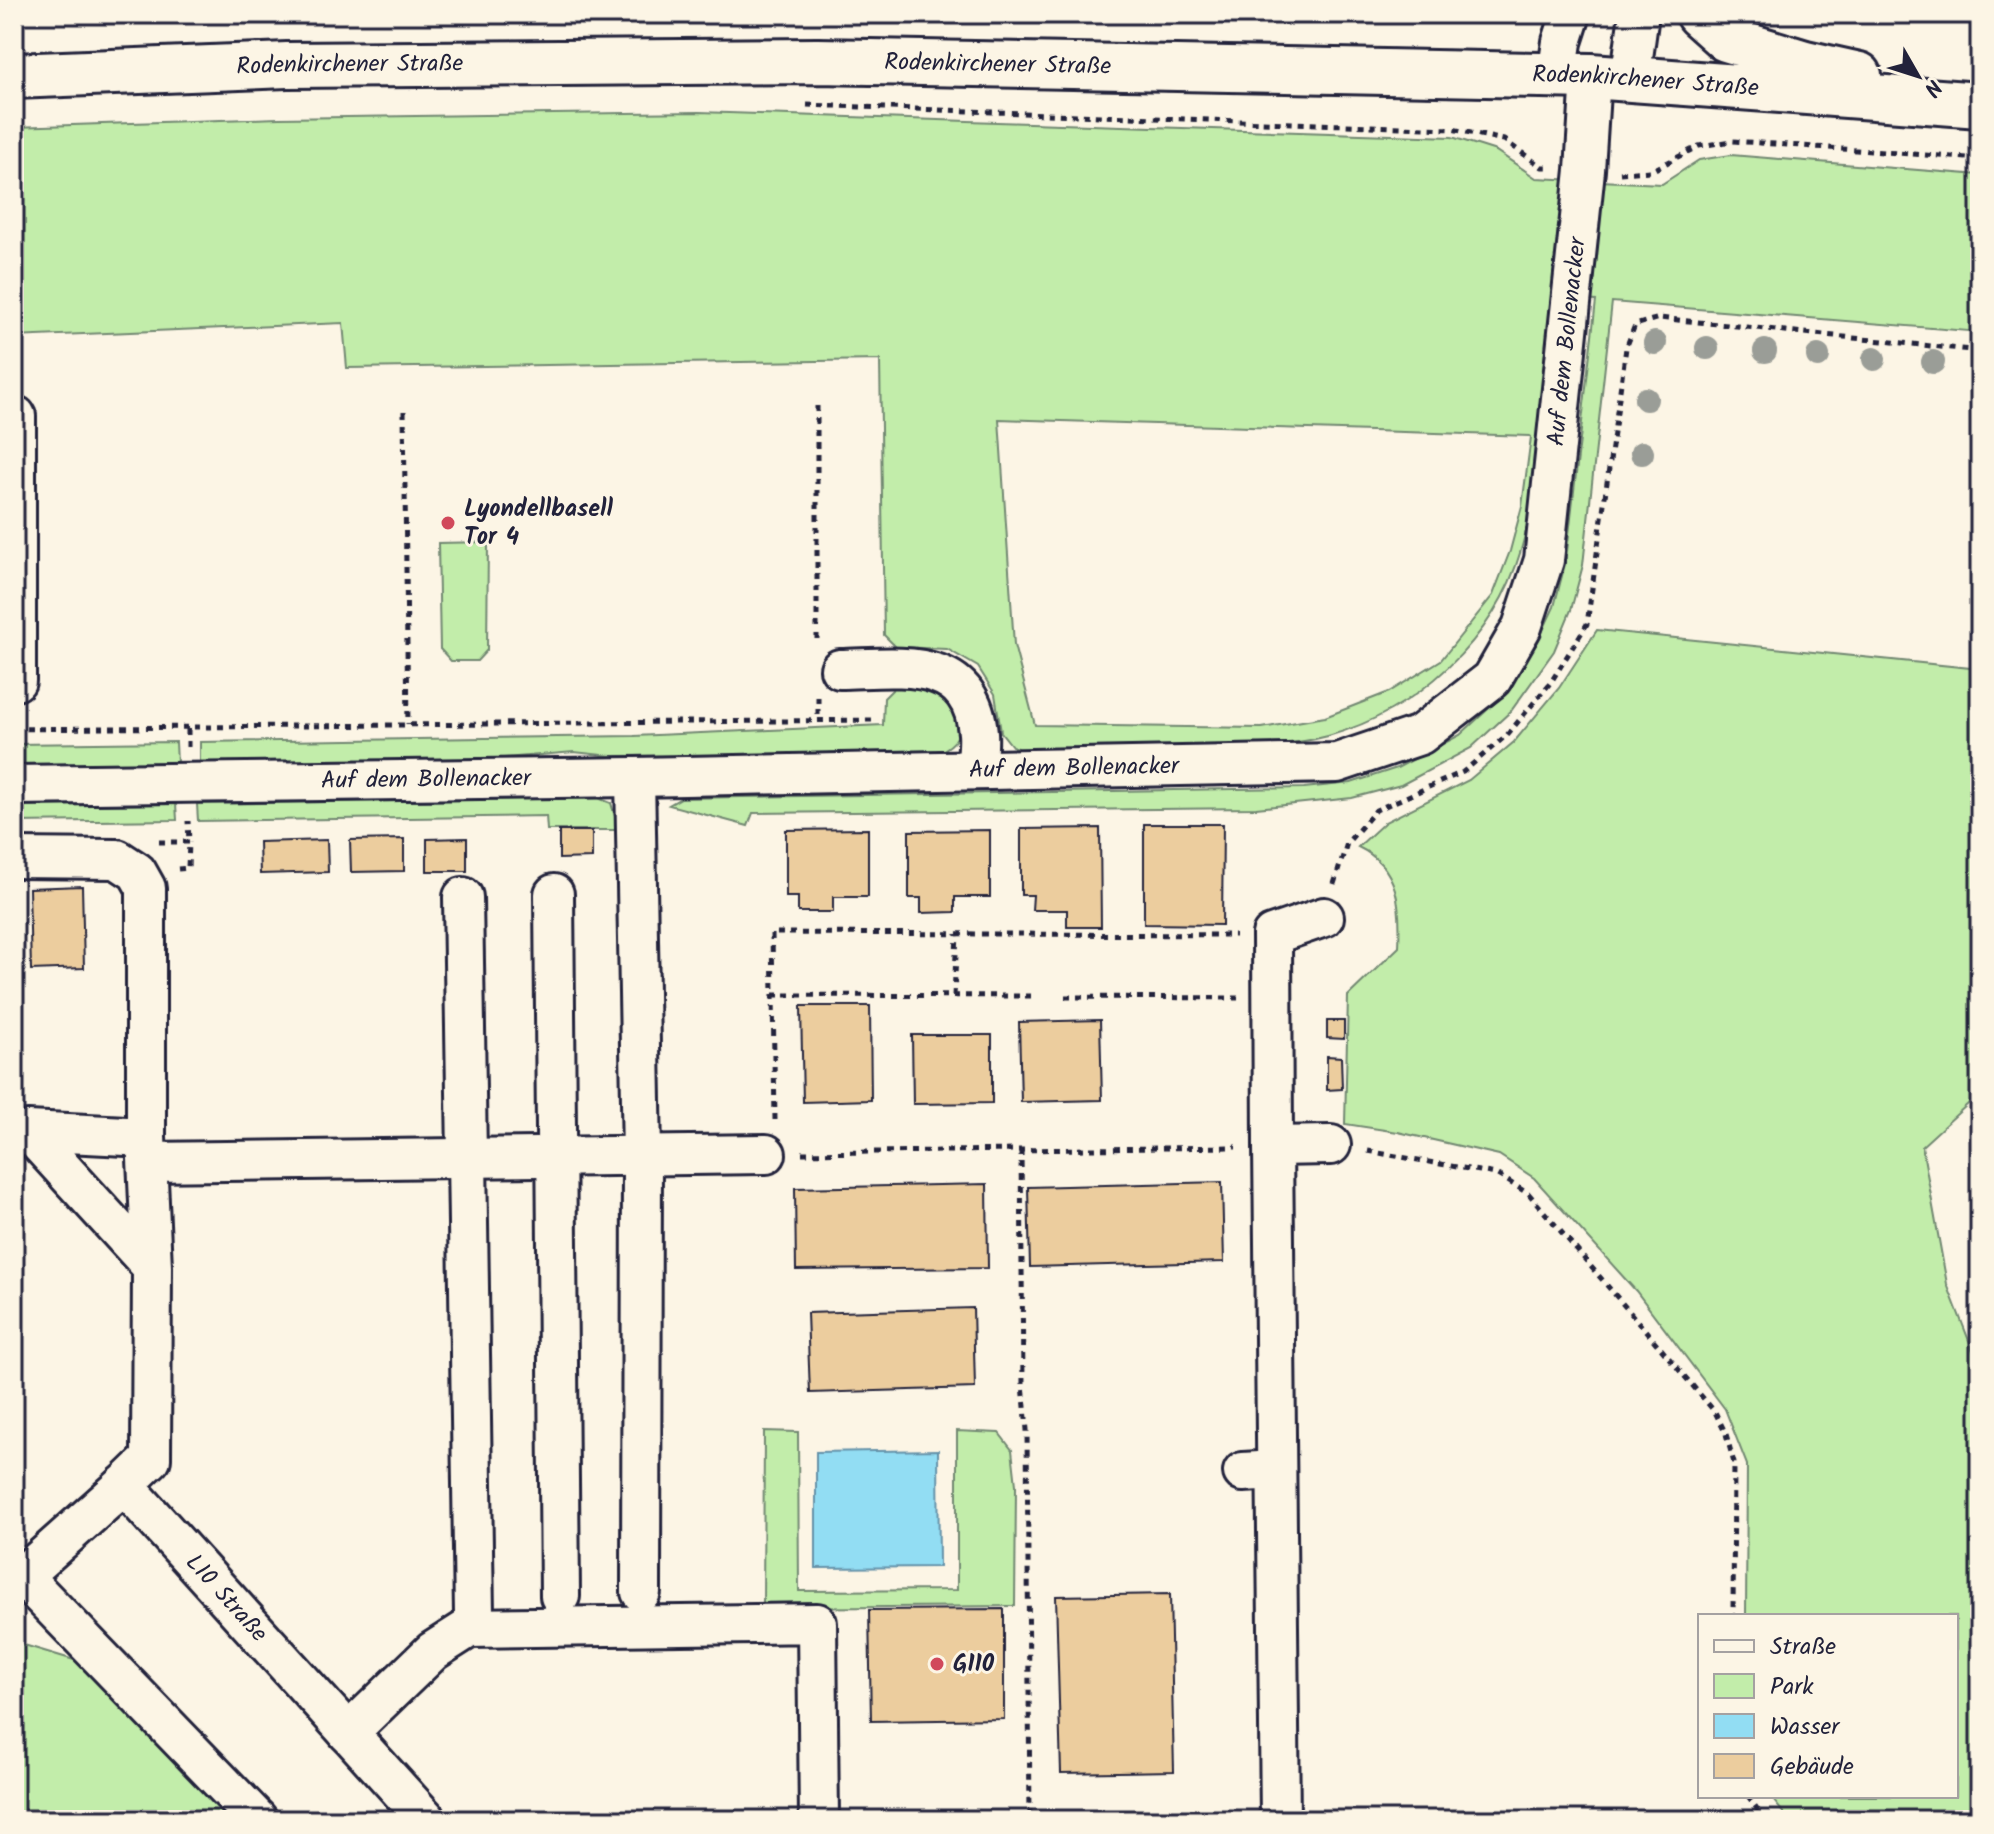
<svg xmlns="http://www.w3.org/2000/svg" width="1994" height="1834" viewBox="0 0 1994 1834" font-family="Kalam,sans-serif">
  <rect width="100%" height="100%" fill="#fcf5e5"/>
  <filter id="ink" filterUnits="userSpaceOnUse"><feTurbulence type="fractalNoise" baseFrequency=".0125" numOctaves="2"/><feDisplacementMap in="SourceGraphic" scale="16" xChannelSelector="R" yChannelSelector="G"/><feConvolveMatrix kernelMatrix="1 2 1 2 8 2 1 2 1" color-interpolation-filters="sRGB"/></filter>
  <g filter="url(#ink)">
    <g fill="#c2edaa" stroke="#728872" stroke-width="2" fill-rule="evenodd">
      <path d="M 699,112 L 1452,137 L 1496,151 L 1536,178 L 1662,184 L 1699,160 L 1731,155 L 1980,175 L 1980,332 L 1612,302 L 1583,565 L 1571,610 L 1554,651 L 1511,711 L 1471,748 L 1401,785 L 1352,798 L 1256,808 L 753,813 L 748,826 L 669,805 L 681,798 L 1304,788 L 1351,783 L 1397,768 L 1460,735 L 1499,699 L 1537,643 L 1554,607 L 1566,560 L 1596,301 L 1558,298 C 1548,378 1543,473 1521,550 C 1495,640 1417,711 1328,736 C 1286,747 1238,747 1195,749 C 1140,751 1085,753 1031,754 L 1012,746 L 1001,732 L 995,694 L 978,667 L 947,649 L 896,647 L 884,635 L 880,360 L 347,368 L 343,323 L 14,337 L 14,127 L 279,118 ZM 999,419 L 1530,436 L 1531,437 L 1522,506 L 1510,551 L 1493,595 L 1441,660 L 1389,692 L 1325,717 L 1262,728 L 1035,725 L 1014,645 Z"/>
      <polygon points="488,542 487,650 477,661 451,661 440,649 438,543"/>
      <path d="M 1597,630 L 1980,669 L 1980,1093 L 1922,1146 L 1947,1284 L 1980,1369 L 1980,1820 L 1789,1820 L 1770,1796 L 1956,1796 L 1956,1616 L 1746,1616 L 1747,1465 L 1725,1409 L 1636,1291 L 1534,1178 L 1499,1155 L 1398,1132 L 1345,1124 L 1348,996 L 1399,947 C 1401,907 1400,867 1358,847 L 1385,822 L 1469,780 L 1514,742 L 1559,688 Z"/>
      <path d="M 894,688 C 926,688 934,685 958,709 C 960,735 961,742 936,754 L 612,756 L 574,752 L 480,760 L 200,763 L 200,742 L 634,736 L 883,725 L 884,698 Z"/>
      <polygon points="176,742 177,763 14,765 14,744"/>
      <polygon points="598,798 611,803 619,830 547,830 546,816 198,821 197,804"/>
      <polygon points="176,804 177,820 14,822 14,806"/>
      <polygon points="764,1431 798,1432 799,1591 957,1590 957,1431 999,1433 1012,1450 1016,1485 1015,1606 763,1608"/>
      <polygon points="14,1642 84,1663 230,1820 14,1820"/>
    </g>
    <polygon fill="#92ddf3" stroke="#6592a9" stroke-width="2" points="938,1450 939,1567 816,1568 816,1452"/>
    <g fill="#eccd9e" stroke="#22223b" stroke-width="2">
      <polygon points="1144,824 1223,824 1222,925 1144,924"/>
      <polygon points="1100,828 1101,927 1067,927 1067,910 1032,910 1033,895 1021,895 1021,829"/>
      <polygon points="868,829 868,897 833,897 833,912 798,912 798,897 786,897 786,830"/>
      <polygon points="990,830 990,897 955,897 955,912 921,913 921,898 909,898 909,831"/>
      <polygon points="559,831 592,831 592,858 559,859"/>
      <polygon points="467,838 467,871 427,871 427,839"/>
      <polygon points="404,839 404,871 351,872 350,840"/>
      <polygon points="327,840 328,872 260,874 259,842"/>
      <polygon points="82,886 84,968 31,970 29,888"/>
      <polygon points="801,1006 870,1006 871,1100 803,1102"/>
      <polygon points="1100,1020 1102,1100 1021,1102 1019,1022"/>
      <polygon points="1327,1021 1344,1021 1344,1039 1327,1038"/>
      <polygon points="912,1035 992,1035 992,1103 913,1104"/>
      <polygon points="1327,1056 1341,1057 1342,1089 1327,1090"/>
      <polygon points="1222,1182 1224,1262 1030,1267 1028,1187"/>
      <polygon points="987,1184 988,1268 796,1270 795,1188"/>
      <polygon points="973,1308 975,1388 810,1393 807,1313"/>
      <polygon points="1170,1594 1174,1771 1061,1773 1056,1596"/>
      <polygon points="1004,1609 1004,1719 871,1721 869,1610"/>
    </g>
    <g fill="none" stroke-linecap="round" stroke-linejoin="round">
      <g stroke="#22223b" stroke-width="44">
        <g id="minor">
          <polyline points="1557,76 1562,42 1571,14"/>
          <polyline points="1630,80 1639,14"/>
          <polyline points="16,416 16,681"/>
          <path d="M 840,669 C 897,668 971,654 978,733 C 979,745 977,758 976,770"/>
          <polyline points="635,777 642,1155 641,1592"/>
          <path id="s1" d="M 14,785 L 635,777 L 1337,763 L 1420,735 L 1492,679 L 1522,627 L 1544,560 L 1585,170 L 1591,76"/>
          <polyline points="14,858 117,859 137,872 146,888 146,1137"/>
          <polyline points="554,894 560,1596"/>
          <polyline points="463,897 474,1614"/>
          <polyline points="1273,1146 1272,935 1324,917"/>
          <polyline points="148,1162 766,1154"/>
          <polyline points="1243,1472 1276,1470"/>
          <polyline points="124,1485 151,1459 152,1267 146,1137 28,1131 152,1267"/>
          <polyline points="22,1576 258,1820"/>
          <path id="s2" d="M 14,1583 L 124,1485 L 427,1820"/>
          <polyline points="348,1733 433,1651 469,1628 817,1623 819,1820"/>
          <polyline points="1280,1820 1273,1146 1331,1145"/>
        </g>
      </g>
      <g stroke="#22223b" stroke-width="50">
        <g id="major">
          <polyline points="1698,14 1726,39 1805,63 1859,75"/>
          <path id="s3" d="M 14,76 L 287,65 L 818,61 L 1591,76 L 1980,105"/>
        </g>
      </g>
      <g stroke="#22223b" stroke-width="5" stroke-dasharray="6 6" stroke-linecap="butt">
        <polyline points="807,105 1452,129 1504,140 1542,167 1550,167"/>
        <polyline points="1620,173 1651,171 1699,146 1733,141 1980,159"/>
        <polyline points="817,406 817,639"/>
        <polyline points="404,411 408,724"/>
        <polyline points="818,697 818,720"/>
        <polyline points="14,729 874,720"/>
        <polyline points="188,747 188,728"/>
        <polyline points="159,842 189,842 188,821"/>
        <polyline points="178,869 188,868 189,842"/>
        <polyline points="1334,884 1347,843 1376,810 1463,772 1507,735 1551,682 1587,624 1626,348 1635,325 1659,318 1980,351"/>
        <polyline points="773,995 1033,996"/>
        <polyline points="954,996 957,934"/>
        <polyline points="1065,997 1238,998"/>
        <polyline points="775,1120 772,933 1235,935"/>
        <polyline points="1021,1150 1023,1384 1027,1430 1030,1820"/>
        <polyline points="1368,1151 1496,1174 1529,1194 1715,1412 1726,1434 1734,1463 1733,1616"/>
        <polyline points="802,1153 1236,1147"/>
        <polyline points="1748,1796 1765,1820"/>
      </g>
      <use href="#minor" stroke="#fcf5e5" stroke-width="38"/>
      <use href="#major" stroke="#fcf5e5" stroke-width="44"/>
    </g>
    <g fill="#9a9d97">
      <circle cx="1655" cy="343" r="12"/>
      <circle cx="1707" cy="348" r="12"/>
      <circle cx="1765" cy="351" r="12"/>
      <circle cx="1818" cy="356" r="12"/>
      <circle cx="1874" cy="359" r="12"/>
      <circle cx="1933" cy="362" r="12"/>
      <circle cx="1646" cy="399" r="12"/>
      <circle cx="1642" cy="453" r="12"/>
    </g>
  </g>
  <g fill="#d1495b" stroke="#fcf5e5" stroke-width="3">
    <circle cx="448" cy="523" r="8"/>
    <circle cx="937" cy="1664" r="8"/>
  </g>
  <g text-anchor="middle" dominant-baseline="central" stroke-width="6" stroke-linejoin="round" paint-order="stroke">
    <g font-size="24" fill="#22223b" stroke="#fcf5e5">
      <text stroke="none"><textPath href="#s3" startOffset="984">Rodenkirchener Straße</textPath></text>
      <text stroke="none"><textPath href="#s3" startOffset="336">Rodenkirchener Straße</textPath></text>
      <text stroke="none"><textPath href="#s3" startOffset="1632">Rodenkirchener Straße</textPath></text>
      <text stroke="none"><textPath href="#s1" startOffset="1852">Auf dem Bollenacker</textPath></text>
      <text stroke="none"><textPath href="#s1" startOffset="1060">Auf dem Bollenacker</textPath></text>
      <text stroke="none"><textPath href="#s1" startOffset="412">Auf dem Bollenacker</textPath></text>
      <text stroke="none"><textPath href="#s2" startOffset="300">L10 Straße</textPath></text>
    </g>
    <g font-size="24" font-weight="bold" fill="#22223b" stroke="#fcf5e5" text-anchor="start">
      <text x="464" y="509">Lyondellbasell<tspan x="464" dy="28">Tor 4</tspan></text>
      <text x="953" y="1664">G110</text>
    </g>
  </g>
  <rect width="1994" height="1834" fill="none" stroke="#fcf5e5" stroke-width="48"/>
  <rect x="24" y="24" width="1946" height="1786" fill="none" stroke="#22223b" stroke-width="3" filter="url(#ink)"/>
  <rect x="1698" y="1614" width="260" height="184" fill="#fcf5e5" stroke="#a5a1a1" stroke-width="2"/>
  <rect x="1714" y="1640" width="40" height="12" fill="#fcf5e5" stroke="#a5a1a1" stroke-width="2"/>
  <text x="1770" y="1654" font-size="24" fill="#22223b">Straße</text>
  <rect x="1714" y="1674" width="40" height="24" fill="#c2edaa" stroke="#a5a1a1" stroke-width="2"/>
  <text x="1770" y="1694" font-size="24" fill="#22223b">Park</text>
  <rect x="1714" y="1714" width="40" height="24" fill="#92ddf3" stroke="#a5a1a1" stroke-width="2"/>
  <text x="1770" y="1734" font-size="24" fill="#22223b">Wasser</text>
  <rect x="1714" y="1754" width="40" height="24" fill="#eccd9e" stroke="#a5a1a1" stroke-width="2"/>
  <text x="1770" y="1774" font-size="24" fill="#22223b">Gebäude</text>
  <g transform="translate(1918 76) rotate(129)" stroke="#fcf5e5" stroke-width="6" paint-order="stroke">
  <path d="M0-6L14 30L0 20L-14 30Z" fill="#22223b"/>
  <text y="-12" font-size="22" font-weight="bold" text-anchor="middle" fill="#22223b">N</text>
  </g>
</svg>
